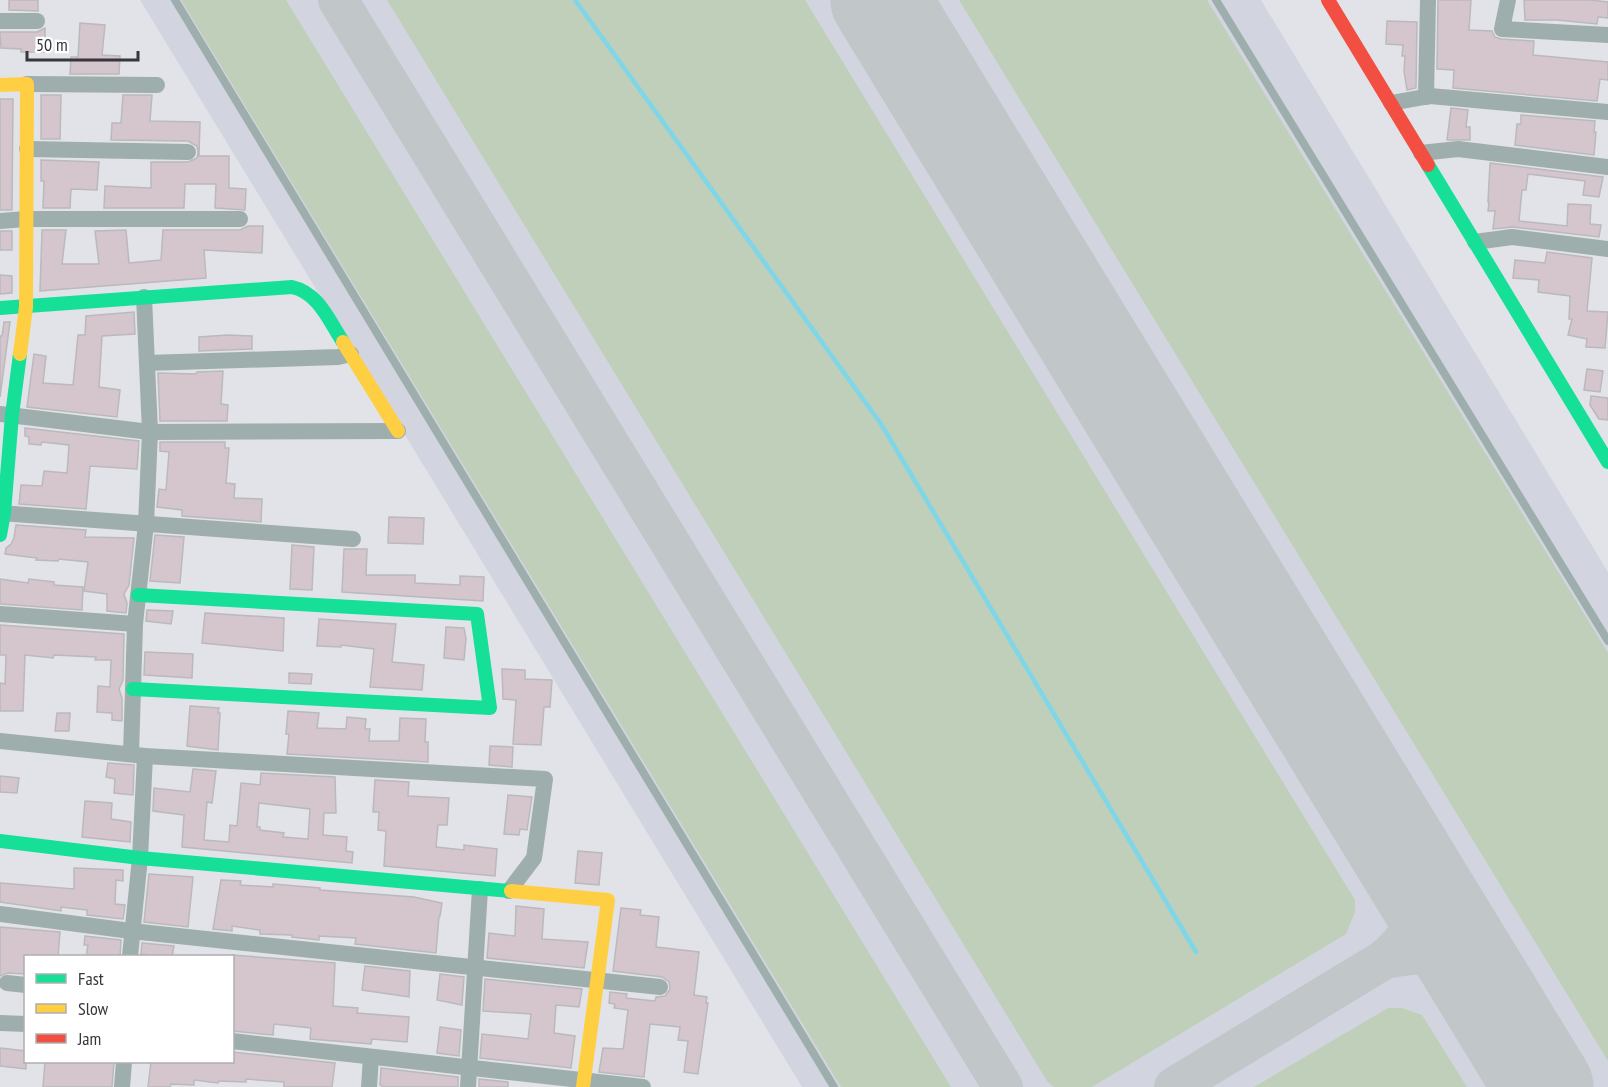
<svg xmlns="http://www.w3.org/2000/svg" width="1608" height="1087" viewBox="0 0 1608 1087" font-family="'PT Sans Narrow',sans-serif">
  <rect width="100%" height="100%" fill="#e2e3e8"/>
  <polygon fill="#d2d5e0" points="140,0 1261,0 1608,572 1608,1087 802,1087"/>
  <g fill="#bfcfb9">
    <polygon points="181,0 286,0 951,1087 841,1087"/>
    <polygon points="387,0 805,0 1355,900 1355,912 1346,934 1092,1087 1054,1087 1047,1081"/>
    <polygon points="959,0 1207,0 1608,653 1608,1061"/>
    <polygon points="1388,1008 1402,1008 1422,1015 1467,1087 1254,1087"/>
  </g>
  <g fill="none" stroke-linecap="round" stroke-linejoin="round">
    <polyline stroke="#7fd6e8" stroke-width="4.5" points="575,0 881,424 1196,952"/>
    <g stroke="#c1c6c9" stroke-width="40">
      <polyline points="338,0 1003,1087"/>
      <path d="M 1414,875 C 1426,915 1413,933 1385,959 C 1411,954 1446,949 1467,969 C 1474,976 1480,984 1486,991"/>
      <polyline points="1174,1087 1385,959"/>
    </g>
    <polyline stroke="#c1c6c9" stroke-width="99" points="880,0 1544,1087"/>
  </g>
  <g fill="#d5c5cc" stroke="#bab9bb" stroke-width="1.5" fill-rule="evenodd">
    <polygon points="9,0 38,0 38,11 9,10"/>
    <polygon points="1438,0 1471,0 1469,30 1492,31 1495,37 1501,39 1534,41 1533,55 1608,62 1608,80 1600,79 1597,101 1453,88 1454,70 1437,69"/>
    <polygon points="1524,0 1591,0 1608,2 1608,18 1598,17 1597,24 1557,20 1525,20"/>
    <polygon points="1387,21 1417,22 1416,88 1407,90 1404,71 1405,56 1402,56 1403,45 1386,44"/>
    <polygon points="80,23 105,25 102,55 120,56 119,74 70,74 71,57 78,57"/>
    <polygon points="45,28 45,52 21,52 21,49 1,48 0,32 37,32"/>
    <polygon points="41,95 61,95 60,139 41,139"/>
    <polygon points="123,95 152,95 150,121 200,122 199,156 229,156 229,188 246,189 245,210 215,208 216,184 185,184 184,208 104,208 105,186 151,188 151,162 188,162 197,158 198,153 197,146 188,141 111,140 112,123 121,123"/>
    <polygon points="0,99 13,99 12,210 0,210"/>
    <polygon points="1451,108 1468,110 1466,127 1470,127 1470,140 1447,140"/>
    <polygon points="1521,115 1595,121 1594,132 1596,132 1594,155 1515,145 1517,124 1521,124"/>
    <polygon points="41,160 99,162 97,190 71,189 70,208 43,208 44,181 41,181"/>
    <polygon points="1490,163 1603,177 1599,197 1583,195 1585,181 1528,174 1526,190 1522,190 1519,221 1567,226 1568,204 1591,205 1590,224 1601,225 1599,237 1513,227 1493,229 1495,211 1488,211 1489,202 1488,202"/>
    <polygon points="248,226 263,226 262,253 204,250 206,278 40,291 42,230 66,230 62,264 99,264 95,231 126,230 129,263 161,260 163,230 240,230"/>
    <rect x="0" y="231" width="12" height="19"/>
    <polygon points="1547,252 1592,258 1587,311 1608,312 1605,348 1586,347 1587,339 1568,335 1572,319 1569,319 1570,296 1538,292 1539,280 1513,278 1515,260 1545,263"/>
    <polygon points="0,275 12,276 12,293 0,294"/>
    <polygon points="134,312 135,334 102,336 99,387 120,390 117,417 27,407 34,354 46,356 43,383 73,385 78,335 85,335 86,316"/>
    <polygon points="4,322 10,322 0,397 0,336 2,336"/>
    <polygon points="228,335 252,336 252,349 199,351 199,337"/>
    <polygon points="1587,369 1603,371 1600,392 1584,390"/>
    <polygon points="223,371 221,404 228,405 227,421 160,421 158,373 196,374 197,372"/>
    <polygon points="1591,396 1608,398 1608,420 1599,419 1590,405"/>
    <polygon points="25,428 139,441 137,469 90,466 86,509 19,504 21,485 42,486 44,471 67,473 69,445 42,442 41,445 29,444 29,437 25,436"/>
    <polygon points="160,442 225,442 225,448 229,448 226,483 235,484 234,498 262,499 261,522 182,516 182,510 157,507 159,489 166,490 169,452 160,451"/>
    <polygon points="389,517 424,518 423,544 388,543"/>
    <polygon points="16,525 86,530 85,537 134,538 129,585 124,594 127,603 126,613 107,611 107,594 84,591 88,562 59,559 58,561 36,560 37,558 5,554 6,548 11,544 14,538"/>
    <polygon points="155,535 184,537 180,583 150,581"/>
    <polygon points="292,545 314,547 312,590 290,589"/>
    <polygon points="344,549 367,549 366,575 415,575 415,583 460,585 460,576 484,577 483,601 342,592"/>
    <polygon points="0,579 28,583 29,579 54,582 54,585 83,587 82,610 0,604"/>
    <polygon points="147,610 173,611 171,624 146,621"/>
    <polygon points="205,613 284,618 283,651 202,643"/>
    <polygon points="319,619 396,624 392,662 424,665 422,690 370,687 374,649 341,645 341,647 317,646"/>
    <polygon points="0,625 124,634 123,680 119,689 122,698 122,721 112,720 112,713 97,712 98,686 110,687 111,660 95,660 96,657 54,655 53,658 25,655 23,711 0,711 0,683 5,684 6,655 0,655"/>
    <polygon points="446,627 464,628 466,639 464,660 444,658"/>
    <polygon points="145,652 193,654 192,678 144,675"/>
    <polygon points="502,669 525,670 525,679 552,680 550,707 544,707 541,745 513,744 516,700 503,699"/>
    <polygon points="289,673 312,674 311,684 289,683"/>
    <polygon points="190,706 219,708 218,713 220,713 218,750 187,746"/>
    <polygon points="288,711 319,713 317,728 346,729 347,717 366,719 365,729 370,729 369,741 399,741 400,718 426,719 425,742 428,742 428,762 287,754 289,734 286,734"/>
    <polygon points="57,713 70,713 69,731 55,731"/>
    <polygon points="490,746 513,747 512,767 489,765"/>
    <polygon points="108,763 134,765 133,795 114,793 115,779 106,777"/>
    <path d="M 193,769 L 216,771 L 212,803 L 207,802 L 204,840 L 229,842 L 230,825 L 237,826 L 241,783 L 260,785 L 261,773 L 335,777 L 336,813 L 324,813 L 323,835 L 347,837 L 346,851 L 353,852 L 352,863 L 182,847 L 184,815 L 153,811 L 154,788 L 190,792 ZM 259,803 L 310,809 L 308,839 L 283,837 L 284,833 L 260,830 L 260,827 L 257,827 Z"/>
    <polygon points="0,776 19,778 17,793 0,792"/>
    <polygon points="375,780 409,782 408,796 449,798 447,825 438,825 436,847 464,850 464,845 497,849 495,876 384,866 386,831 378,830 379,812 373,812"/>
    <polygon points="508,795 532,797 527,830 520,829 519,835 504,834"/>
    <polygon points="85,801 112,803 111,819 131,822 130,842 82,837"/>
    <polygon points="578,851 602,853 599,885 575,883"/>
    <polygon points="74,868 123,870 123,881 116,880 115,904 125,905 123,919 87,915 87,910 61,907 61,911 0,902 0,883 74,889"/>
    <polygon points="149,874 193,877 188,927 144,922"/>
    <polygon points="221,880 241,881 240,885 273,887 273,884 320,888 320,890 414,897 442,903 440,916 439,916 436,953 355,944 356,938 319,936 319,940 292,937 292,935 260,934 260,930 232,926 232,931 213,929"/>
    <polygon points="516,906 544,909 542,939 588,942 584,968 487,958 489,933 515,936"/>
    <polygon points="621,908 641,910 640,915 659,917 656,947 699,952 694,995 707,997 706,1003 708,1003 698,1074 684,1072 688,1041 678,1040 680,1027 650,1024 644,1077 599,1072 603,1048 623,1049 624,1043 628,1010 614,1008 615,1004 609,1003 610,992 627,994 626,998 655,1001 656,997 665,996 670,989 669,982 662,977 613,971"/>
    <polygon points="0,927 60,932 58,957 26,957 24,974 8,973 0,976"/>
    <polygon points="85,936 121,940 120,957 86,957 88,945 84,945"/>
    <polygon points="142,943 174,946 172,957 148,957 148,955 141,954"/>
    <polygon points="232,955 335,963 333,1006 358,1008 357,1013 409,1017 407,1042 372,1039 371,1044 310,1039 311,1028 274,1024 273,1035 232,1031"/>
    <polygon points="365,966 410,971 409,997 362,990"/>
    <polygon points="440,974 464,977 462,1005 437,1000"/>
    <polygon points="485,979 582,989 579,1007 556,1005 554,1033 575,1036 571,1068 480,1058 482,1034 528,1039 531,1014 483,1011"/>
    <polygon points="440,1027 461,1030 459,1056 437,1053"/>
    <polygon points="0,1048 26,1051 26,1069 0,1066"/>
    <polygon points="232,1052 335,1063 332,1087 284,1087 284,1082 246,1079 246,1082 219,1081 218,1083 194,1080 194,1085 171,1084 170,1087 148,1087 151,1062 232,1062"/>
    <polygon points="45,1062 114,1062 112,1087 43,1087"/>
    <polygon points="381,1068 458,1077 458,1087 384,1087 380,1085"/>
    <polygon points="479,1079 508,1082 508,1087 479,1087"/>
  </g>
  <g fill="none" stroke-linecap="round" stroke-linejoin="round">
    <g stroke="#9eaead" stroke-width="8">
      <polyline points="175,0 834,1087"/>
      <polyline points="1216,0 1608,641"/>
    </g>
    <g stroke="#9eaead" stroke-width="16">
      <polyline points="1508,0 1502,29 1608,35"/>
      <polyline points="0,21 37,21"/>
      <polyline points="27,84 157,85"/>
      <polyline points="1426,97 1428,0"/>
      <polyline points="1391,103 1430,96 1608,112"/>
      <polyline points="27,149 188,152"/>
      <polyline points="1421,153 1458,149 1608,167"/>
      <polyline points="0,221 26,219 240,219"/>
      <polyline points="1475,242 1512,237 1608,249"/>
      <polyline points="147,363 338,357 351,354"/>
      <polyline points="0,414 150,432 398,431"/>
      <polyline points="0,513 353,539"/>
      <polyline points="0,614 135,624"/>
      <polyline points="0,741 145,756 545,779 534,858 509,891"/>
      <polyline points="131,754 135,624 146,524 150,432 144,297"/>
      <polyline points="0,914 131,931 660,987"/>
      <polyline points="130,956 140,858 145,756"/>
      <polyline points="7,983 26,985"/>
      <polyline points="0,1023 26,1024"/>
      <polyline points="232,1041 643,1087"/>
      <polyline points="122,1087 124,1062"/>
      <polyline points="369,1087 371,1057"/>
      <polyline points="468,1087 480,889"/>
    </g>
    <g stroke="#16e098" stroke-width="14">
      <polyline points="1428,165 1608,462"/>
      <path d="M 0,308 L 292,287 C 319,293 329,321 343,342"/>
      <polyline points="0,535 4,513 12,415 20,354"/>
      <polyline points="133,689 490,708 477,614 138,595"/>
      <polyline points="0,841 140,858 511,891"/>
    </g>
    <g stroke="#ffcf43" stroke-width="14">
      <polyline points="0,85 27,84 26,307 20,354"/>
      <polyline points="343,342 398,431"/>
      <polyline points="511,891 608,900 583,1087"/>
    </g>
    <polyline stroke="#f24e42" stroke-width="14" points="1328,0 1428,165"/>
  </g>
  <rect x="24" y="955" width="210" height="108" fill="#ffffff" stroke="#aeafb0" stroke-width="1.5"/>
  <rect x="36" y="974" width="30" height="9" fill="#16e098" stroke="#aeafb0" stroke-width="1.5"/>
  <text x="78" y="985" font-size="18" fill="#35373a">Fast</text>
  <rect x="36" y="1004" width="30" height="9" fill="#ffcf43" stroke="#aeafb0" stroke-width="1.5"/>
  <text x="78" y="1015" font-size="18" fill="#35373a">Slow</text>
  <rect x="36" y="1034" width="30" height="9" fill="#f24e42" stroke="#aeafb0" stroke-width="1.5"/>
  <text x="78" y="1045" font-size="18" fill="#35373a">Jam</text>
  <path d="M27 51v9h111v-9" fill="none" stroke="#35373a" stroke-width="3"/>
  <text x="36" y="51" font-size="18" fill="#35373a" stroke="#ffffff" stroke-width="4.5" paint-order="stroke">50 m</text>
</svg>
